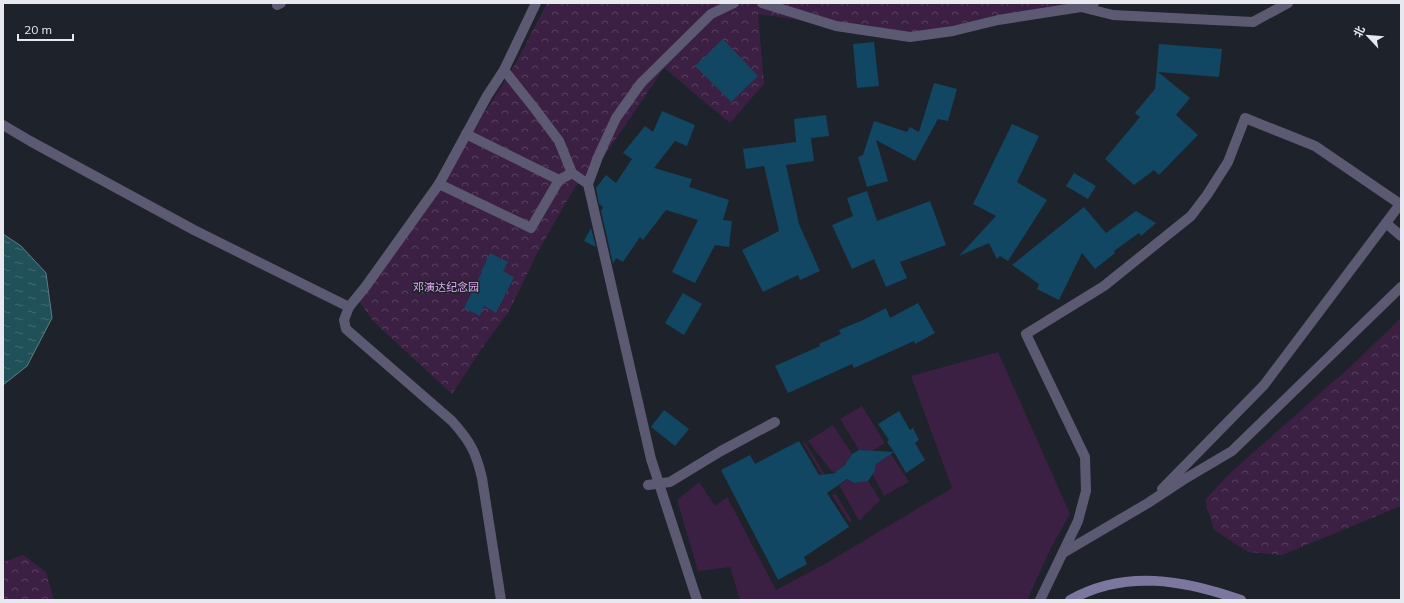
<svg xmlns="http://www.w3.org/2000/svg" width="1404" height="603" viewBox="0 0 1404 603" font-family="Mulish,'Noto Sans SC',sans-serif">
  <defs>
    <pattern id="forest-crowns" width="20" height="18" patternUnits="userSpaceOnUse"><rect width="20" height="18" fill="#3b2043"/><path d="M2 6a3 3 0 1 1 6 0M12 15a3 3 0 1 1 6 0" fill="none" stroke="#57405e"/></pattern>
    <pattern id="water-ripples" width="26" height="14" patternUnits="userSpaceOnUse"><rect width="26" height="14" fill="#205158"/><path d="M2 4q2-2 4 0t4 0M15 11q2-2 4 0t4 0" fill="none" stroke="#406a70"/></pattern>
  </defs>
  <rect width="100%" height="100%" fill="#1e222a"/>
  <g fill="#3b2043">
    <polygon points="998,352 1070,514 1051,548 1027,600 740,600 730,567 698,571 677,500 699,482 715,506 727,497 776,590 823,565 952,488 911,376"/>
    <polygon points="862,406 885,443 869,453 866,450 859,450 840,419"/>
    <polygon points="833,425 852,454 844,466 833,473 808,441"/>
    <polygon points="805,442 824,473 822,475 803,443"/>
    <polygon points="891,454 909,482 884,496 873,475 875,471 876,464"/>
    <polygon points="848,479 854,483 868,481 880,500 859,521 839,485"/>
    <polygon points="835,493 852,521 849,522 832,495"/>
  </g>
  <g fill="url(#forest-crowns)">
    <polygon points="547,3 1079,3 910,37 758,14 764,84 730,123 664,68 601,161 575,187 539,250 508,313 484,345 452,394 373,321 357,298 465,144 516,63"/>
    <polygon points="1401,318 1401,506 1282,555 1248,552 1214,530 1205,500 1228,475 1351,366"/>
    <polygon points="23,555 46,572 54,600 3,600 3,562"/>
  </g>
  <polygon fill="url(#water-ripples)" stroke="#5c7f85" points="3,234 21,246 46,273 52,318 27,366 3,385"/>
  <g fill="#114762">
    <polygon points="723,39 758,76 731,102 695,66"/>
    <polygon points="874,42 879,86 857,88 853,44"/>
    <polygon points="1159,44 1222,49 1219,77 1158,72 1190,98 1176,115 1198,135 1159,175 1154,170 1134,185 1105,159 1140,117 1135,113 1155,89"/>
    <polygon points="934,83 957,89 948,121 938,119 915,161 876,140 888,181 867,187 858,157 863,155 874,121 907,132 910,127 919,132"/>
    <polygon points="662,111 695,125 687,146 675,141 654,168 692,179 689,187 729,200 723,220 732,221 729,247 715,245 695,283 672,272 698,220 666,210 643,240 640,237 623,262 616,258 613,264 601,211 603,207 599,204 596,188 606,175 616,183 632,159 623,153 645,126 653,132"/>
    <polygon points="826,115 829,136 811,138 814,161 786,165 799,224 820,271 800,280 798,275 763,292 742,250 779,231 764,166 746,169 743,149 796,142 794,119"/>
    <polygon points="1012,124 1039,136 1017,182 1047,200 1008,261 1000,256 997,259 989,243 959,256 996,216 973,204"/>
    <polygon points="1074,173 1096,186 1088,199 1066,186"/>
    <polygon points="867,191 877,221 930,201 946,245 900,262 907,278 886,287 874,259 852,269 832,225 853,216 847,198"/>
    <polygon points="1084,207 1106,233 1136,211 1156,223 1141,236 1139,233 1114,251 1115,253 1095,269 1082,253 1059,300 1037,289 1039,284 1012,265"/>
    <polygon points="591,228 596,247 584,241"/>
    <polygon points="490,253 508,262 503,272 514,277 496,313 484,306 480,316 464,308 482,272 481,272"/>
    <polygon points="683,293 702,304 684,335 665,323"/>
    <polygon points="918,303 935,333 915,344 914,341 854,368 852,364 788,393 775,366 820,346 819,344 841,334 839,330 861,321 886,308 890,318"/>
    <polygon points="664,410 689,429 675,446 651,427"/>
    <polygon points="899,411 910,430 913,428 919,440 915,443 925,460 906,473 894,452 876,464 875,471 868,481 854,483 847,479 827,493 849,527 804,557 807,564 778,580 721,470 750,455 755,464 799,441 819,475 836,473 835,472 844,466 852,454 859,450 894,452 887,442 889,440 878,424"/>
  </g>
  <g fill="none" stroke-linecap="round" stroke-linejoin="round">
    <g stroke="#5c5972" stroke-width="10">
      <polyline points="762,3 836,26 910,37 953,31 998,20 1081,7 1094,3"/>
      <polyline points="277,5 281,3"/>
      <polyline points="1081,7 1113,15 1253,22 1288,3"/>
      <polyline points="504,70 535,109 559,141 572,173"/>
      <polyline points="3,125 30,141 194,230 349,307"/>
      <polyline points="466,134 559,180 572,173 588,184"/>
      <polyline points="439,184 531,228 559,180"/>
      <polyline points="1386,223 1401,236"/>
      <polyline points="648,485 670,482 721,451 775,422"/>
      <polyline points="1162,489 1264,385 1401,203"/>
      <polyline points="1063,553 1148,503 1183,480 1232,451 1401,287"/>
      <path d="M 501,600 L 482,478 C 476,452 470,441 452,421 L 346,329 L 344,320 L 349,307 L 366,286 L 439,184 L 487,96 L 504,70 L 536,3"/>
      <polyline points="697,600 651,459 588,184 598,157 616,118 641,83 711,14 734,3"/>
      <polyline points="1040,600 1078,521 1086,491 1085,457 1026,334 1104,286 1191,216 1207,195 1228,162 1245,118 1315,146 1400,204"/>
    </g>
    <path stroke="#7c779f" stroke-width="10" d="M 1070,600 C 1125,569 1184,580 1241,600"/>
  </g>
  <g text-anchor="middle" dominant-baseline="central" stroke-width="3" stroke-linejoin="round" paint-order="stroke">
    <g font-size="11" fill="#e2a9f4" stroke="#1e222a">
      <text x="446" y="287">邓演达纪念园</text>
    </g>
  </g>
  <rect width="1404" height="603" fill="none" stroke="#e7e9ef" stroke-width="8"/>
  <g transform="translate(1368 36) rotate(296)" stroke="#1e222a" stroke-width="3" paint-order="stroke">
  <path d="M0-3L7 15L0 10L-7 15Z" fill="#e7e9ef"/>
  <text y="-6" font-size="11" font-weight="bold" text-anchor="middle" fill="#e7e9ef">北</text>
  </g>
  <path d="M18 34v6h55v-6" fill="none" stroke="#e7e9ef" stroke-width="2"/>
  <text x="24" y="34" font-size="12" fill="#e7e9ef" stroke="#1e222a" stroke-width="3" paint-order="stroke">20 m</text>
</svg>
